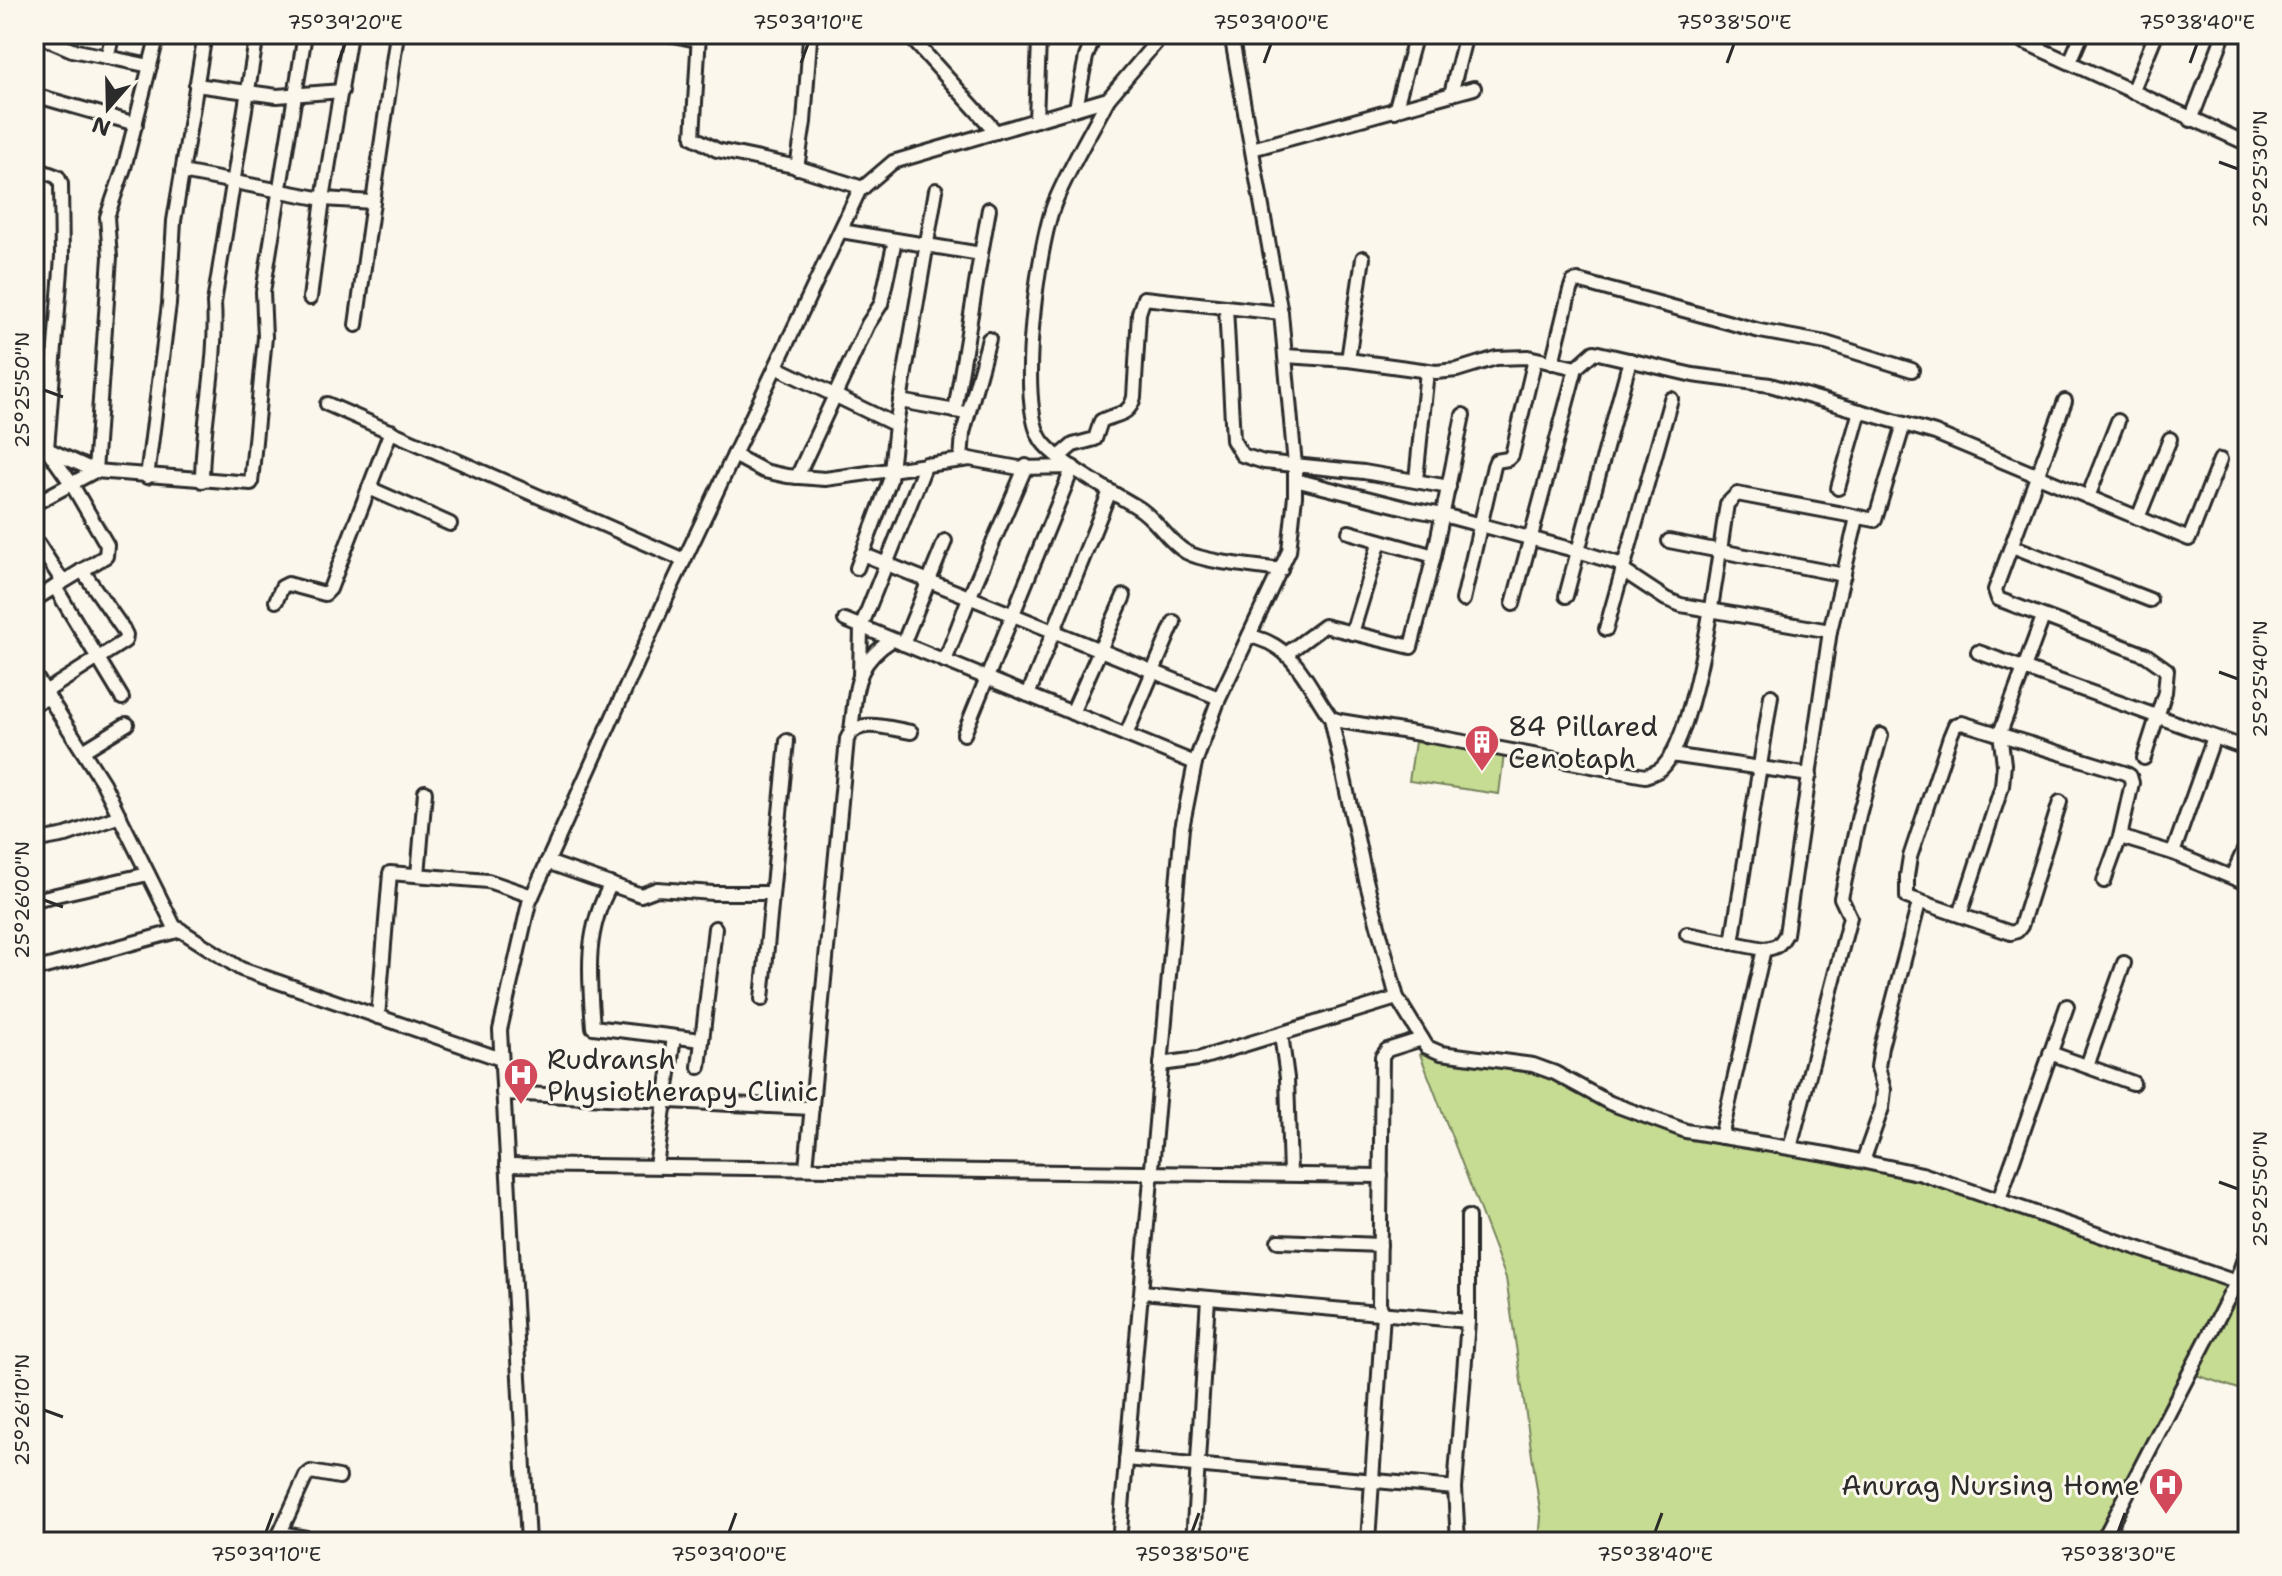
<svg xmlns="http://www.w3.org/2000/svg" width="2282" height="1576" viewBox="0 0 2282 1576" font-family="'Shantell Sans',sans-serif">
  <rect width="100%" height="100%" fill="#fbf7ec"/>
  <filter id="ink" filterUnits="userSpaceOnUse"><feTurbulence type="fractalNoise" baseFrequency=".0125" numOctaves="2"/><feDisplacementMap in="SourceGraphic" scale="16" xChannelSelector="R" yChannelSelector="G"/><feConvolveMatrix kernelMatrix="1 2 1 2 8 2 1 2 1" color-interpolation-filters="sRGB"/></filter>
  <g filter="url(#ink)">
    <g fill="#c6dc92" stroke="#78845e" stroke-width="2">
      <polygon points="1415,742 1504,754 1499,794 1409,781"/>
      <polygon points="1420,1054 1483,1057 1545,1070 1621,1111 1850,1159 1950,1184 2235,1285 2248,1247 2248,1392 2190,1373 2102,1542 1539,1542 1541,1517 1506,1278"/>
    </g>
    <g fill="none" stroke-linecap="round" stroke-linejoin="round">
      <g stroke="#2b2b2b" stroke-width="18">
        <g id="minor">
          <polyline points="35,34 72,50 107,57"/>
          <polyline points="113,34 107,57 150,66"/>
          <polyline points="668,34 697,40"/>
          <polyline points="699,34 693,137 717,150 793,166 863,188"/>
          <polyline points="902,34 914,41 996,132"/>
          <polyline points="1023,34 1039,40 1036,120"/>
          <polyline points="1291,34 1294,34"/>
          <polyline points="2007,34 2248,144"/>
          <polyline points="2070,62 2082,34"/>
          <polyline points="196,85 277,96 342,91"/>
          <polyline points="2132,92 2156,34"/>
          <polyline points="1451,94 1466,34"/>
          <polyline points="34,95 136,124"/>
          <path d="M 1108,99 C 1091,132 1070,166 1055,202 C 1038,244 1016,404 1042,441 C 1058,463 1112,492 1137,507 C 1156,518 1167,541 1186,552 C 1206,563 1256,566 1281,570"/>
          <polyline points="1076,108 1086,57 1095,34"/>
          <polyline points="1395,111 1416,34"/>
          <polyline points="2191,120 2224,34"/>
          <polyline points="1252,149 1474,88"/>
          <polyline points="34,168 58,177 61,184 62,257 47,449 71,483 107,545 106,556 63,582"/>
          <polyline points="797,168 804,122 810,39"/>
          <polyline points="182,172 323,199 373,202 356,325"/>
          <polyline points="373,202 397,34"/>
          <polyline points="841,231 981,254 955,411"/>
          <polyline points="981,254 989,209"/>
          <polyline points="310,298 323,199 350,34"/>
          <polyline points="1226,307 1233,440 1242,455 1264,462 1364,472 1449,487"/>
          <polyline points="1285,356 1348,360 1436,372 1457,370 1496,358 1528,357 1576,368"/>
          <polyline points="1348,360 1363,258"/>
          <polyline points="1552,363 1570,290 1573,282 1578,281 1760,331 1826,343 1912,370"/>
          <polyline points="776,367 896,425"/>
          <polyline points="900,401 961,412"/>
          <polyline points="2065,401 1995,590 1998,599 2146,655 2167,670 2165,692 2144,758"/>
          <polyline points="327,404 684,560"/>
          <polyline points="34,445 47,449 95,471 251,483 265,337 263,292 305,34"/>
          <polyline points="734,455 764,471 787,476 825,479 970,459 1019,468 1073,467 964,734"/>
          <path d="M 1060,456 L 1073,445 L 1095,439 L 1101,421 C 1116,413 1129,417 1134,397 L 1139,313 L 1144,298 L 1281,313"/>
          <polyline points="961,460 963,433 989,339"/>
          <polyline points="95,471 110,257 107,217 124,168 158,34"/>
          <polyline points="147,477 169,304 174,221 205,34"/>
          <polyline points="797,477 868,324 881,304 895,240"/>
          <polyline points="1295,480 1410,509 1443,515 1578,551 1630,360"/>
          <polyline points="1416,480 1427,371"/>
          <path d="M 202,481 C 202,421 218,362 214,303 L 257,34"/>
          <polyline points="369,488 450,524"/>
          <polyline points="1838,488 1860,411"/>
          <polyline points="2088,497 2118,421"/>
          <polyline points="34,504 95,471"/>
          <polyline points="2138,518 2170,439"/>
          <polyline points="1349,532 1434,556"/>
          <polyline points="34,538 63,582 34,600"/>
          <polyline points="1669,541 1844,575"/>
          <polyline points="2012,546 2150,600"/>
          <polyline points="862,554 1219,698"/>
          <polyline points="857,568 890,480 896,425 936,190"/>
          <polyline points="1622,570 1666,599 1681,605 1830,631"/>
          <polyline points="55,587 122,698"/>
          <polyline points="1566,596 1578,551 1623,565"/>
          <polyline points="1463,600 1494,466 1496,461 1508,459 1512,455 1535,359"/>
          <polyline points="276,601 282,587 288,584 325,594 330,589 391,431"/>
          <polyline points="1513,604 1576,368 1594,352 1693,375 1770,385 1935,433 2189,539 2220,460"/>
          <polyline points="845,620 1195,763"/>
          <polyline points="1606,629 1671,399"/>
          <polyline points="1352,633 1380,541"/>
          <path d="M 1249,636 C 1296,645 1306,684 1331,718 L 1340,721 L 1432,736 L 1645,776 C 1651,774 1658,772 1662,768 C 1698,733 1718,559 1727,504 L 1737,494 L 1875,520 L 1904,424"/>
          <polyline points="903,644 945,541"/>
          <polyline points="1978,652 2248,749"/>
          <polyline points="1286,654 1324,626 1411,647 1434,556 1463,415"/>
          <polyline points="945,661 969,598 1026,466"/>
          <polyline points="34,674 103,783 174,926 241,969 501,1059"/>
          <polyline points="860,677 861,627 926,464"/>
          <polyline points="45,692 125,641 126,635 123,629 82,570"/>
          <polyline points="1028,695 1110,491"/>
          <polyline points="34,703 49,698"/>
          <polyline points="1072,713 1124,596"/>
          <polyline points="1331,718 1366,880 1397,998"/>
          <path d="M 851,730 C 857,688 853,665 892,640"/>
          <polyline points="1126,735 1174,622"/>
          <polyline points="83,751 127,724"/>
          <polyline points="1671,755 1810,775"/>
          <polyline points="2060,802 2021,926 2017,931 2011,933 1907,897 1907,876 1910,857 1950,737 1955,725 1962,723 2125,773 2130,776 2132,783 2120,837 2173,853 2248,884"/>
          <polyline points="34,841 66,835 120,816"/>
          <polyline points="2173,853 2214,737"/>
          <polyline points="547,862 641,895 657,889 713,893 772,893"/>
          <polyline points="418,875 425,792"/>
          <polyline points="2232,876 2248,842"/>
          <polyline points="2104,881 2120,837"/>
          <path d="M 611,884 C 584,932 589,975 593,1027 L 702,1040"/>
          <polyline points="34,900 148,874"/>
          <polyline points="1960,915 2002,786 2004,764 2000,733 2043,617"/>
          <path d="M 1687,934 L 1764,949 C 1776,948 1780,945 1786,934 L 1830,631 L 1857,518"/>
          <polyline points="1732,943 1771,696"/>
          <polyline points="34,970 181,930"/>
          <polyline points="762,999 787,741"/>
          <polyline points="378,1017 390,873 488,881 532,896"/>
          <polyline points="1281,1034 1287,1078 1290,1174"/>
          <polyline points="2050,1053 2133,1083"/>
          <polyline points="1161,1064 1198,1059 1397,998 1427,1047 1441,1053 1533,1065 1555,1073 1610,1103 1686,1131 1832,1155 1922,1174 2236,1282"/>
          <polyline points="2087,1066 2124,963"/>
          <polyline points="699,1067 715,928"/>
          <polyline points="503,1093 812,1108"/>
          <polyline points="1721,1137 1764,949"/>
          <polyline points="1790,1148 1850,917 1841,898 1859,815 1881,735"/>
          <polyline points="1863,1161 1882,1108 1884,1090 1878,1067 1881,1047 1919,903"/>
          <polyline points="507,1165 1381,1176"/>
          <polyline points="656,1166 674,1037"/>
          <path d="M 806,1168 L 847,739 C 857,716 891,729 911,732"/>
          <polyline points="1999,1200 2067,1006"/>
          <polyline points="1278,1241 1380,1245"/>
          <polyline points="1142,1292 1468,1321"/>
          <polyline points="1126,1459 1455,1488"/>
          <polyline points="280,1533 306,1476 311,1472 339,1477"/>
          <polyline points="276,1542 280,1533 329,1542"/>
          <polyline points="528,1542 500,1030 529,903 669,592 859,191 893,162 1108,99 1163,34"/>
          <polyline points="1119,1542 1182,828 1195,763 1218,701 1289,551 1295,496 1295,465 1281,313 1231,34"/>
          <polyline points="1193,1542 1208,1298"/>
          <polyline points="1368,1542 1383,1313 1379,1304 1382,1057 1387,1050 1422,1039"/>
          <polyline points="1458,1542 1455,1488 1468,1321 1468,1217"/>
          <polyline points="2102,1542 2235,1285 2248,1247"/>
        </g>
      </g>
      <use href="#minor" stroke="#fbf7ec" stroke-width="12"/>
    </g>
  </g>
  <path fill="none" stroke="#2b2b2b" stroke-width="3" d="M 338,63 L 345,44M 801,63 L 808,44M 1264,63 L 1271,44M 1727,63 L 1734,44M 2190,63 L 2197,44M 2219,162 L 2238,169M 44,390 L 63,397M 2219,672 L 2238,679M 44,900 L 63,907M 2219,1182 L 2238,1189M 44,1410 L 63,1417M 266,1532 L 273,1513M 729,1532 L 736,1513M 1192,1532 L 1199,1513M 1655,1532 L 1662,1513M 2118,1532 L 2125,1513"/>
  <defs>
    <g id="building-pin" transform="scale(1.8)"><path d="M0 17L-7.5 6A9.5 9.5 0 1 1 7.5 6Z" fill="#d1495b" stroke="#fbf7ec"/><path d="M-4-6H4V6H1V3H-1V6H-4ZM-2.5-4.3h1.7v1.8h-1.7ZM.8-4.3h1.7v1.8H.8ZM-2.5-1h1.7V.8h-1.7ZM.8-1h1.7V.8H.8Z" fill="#fff"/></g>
    <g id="hospital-pin" transform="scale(1.8)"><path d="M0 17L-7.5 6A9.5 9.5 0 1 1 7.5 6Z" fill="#d1495b" stroke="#fbf7ec"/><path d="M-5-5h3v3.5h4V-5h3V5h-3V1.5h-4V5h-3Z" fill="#fff"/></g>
  </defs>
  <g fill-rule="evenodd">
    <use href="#building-pin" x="1482" y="742"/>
    <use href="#hospital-pin" x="521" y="1075"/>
    <use href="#hospital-pin" x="2166" y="1485"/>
  </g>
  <g text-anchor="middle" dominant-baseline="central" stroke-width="6" stroke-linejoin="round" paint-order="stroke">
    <g font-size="28" fill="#2b2b2b" stroke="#fbf7ec" text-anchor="start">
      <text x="1508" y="726">84 Pillared<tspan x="1508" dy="32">Cenotaph</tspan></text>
      <text x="547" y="1059">Rudransh<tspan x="547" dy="32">Physiotherapy Clinic</tspan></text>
      <text x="2140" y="1485" text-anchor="end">Anurag Nursing Home</text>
    </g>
  </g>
  <rect width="2282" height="1576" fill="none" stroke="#fbf7ec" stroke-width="88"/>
  <g transform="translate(108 108) rotate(200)" stroke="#fbf7ec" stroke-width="6" paint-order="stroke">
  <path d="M0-6L14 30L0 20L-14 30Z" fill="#2b2b2b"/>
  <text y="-12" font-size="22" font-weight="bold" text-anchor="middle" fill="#2b2b2b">N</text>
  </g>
  <rect x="44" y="44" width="2194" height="1488" fill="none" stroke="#2b2b2b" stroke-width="3"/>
  <g font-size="20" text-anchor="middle" fill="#2b2b2b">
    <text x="345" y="29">75°39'20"E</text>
    <text x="808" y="29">75°39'10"E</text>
    <text x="1271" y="29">75°39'00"E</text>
    <text x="1734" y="29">75°38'50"E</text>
    <text x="2197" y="29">75°38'40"E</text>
    <text transform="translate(2260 169) rotate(-90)" y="7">25°25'30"N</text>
    <text transform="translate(22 390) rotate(-90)" y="7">25°25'50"N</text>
    <text transform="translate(2260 679) rotate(-90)" y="7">25°25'40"N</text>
    <text transform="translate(22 900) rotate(-90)" y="7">25°26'00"N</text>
    <text transform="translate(2260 1189) rotate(-90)" y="7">25°25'50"N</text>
    <text transform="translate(22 1410) rotate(-90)" y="7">25°26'10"N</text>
    <text x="266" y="1561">75°39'10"E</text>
    <text x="729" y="1561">75°39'00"E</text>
    <text x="1192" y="1561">75°38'50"E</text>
    <text x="1655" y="1561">75°38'40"E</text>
    <text x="2118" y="1561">75°38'30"E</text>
  </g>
</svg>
